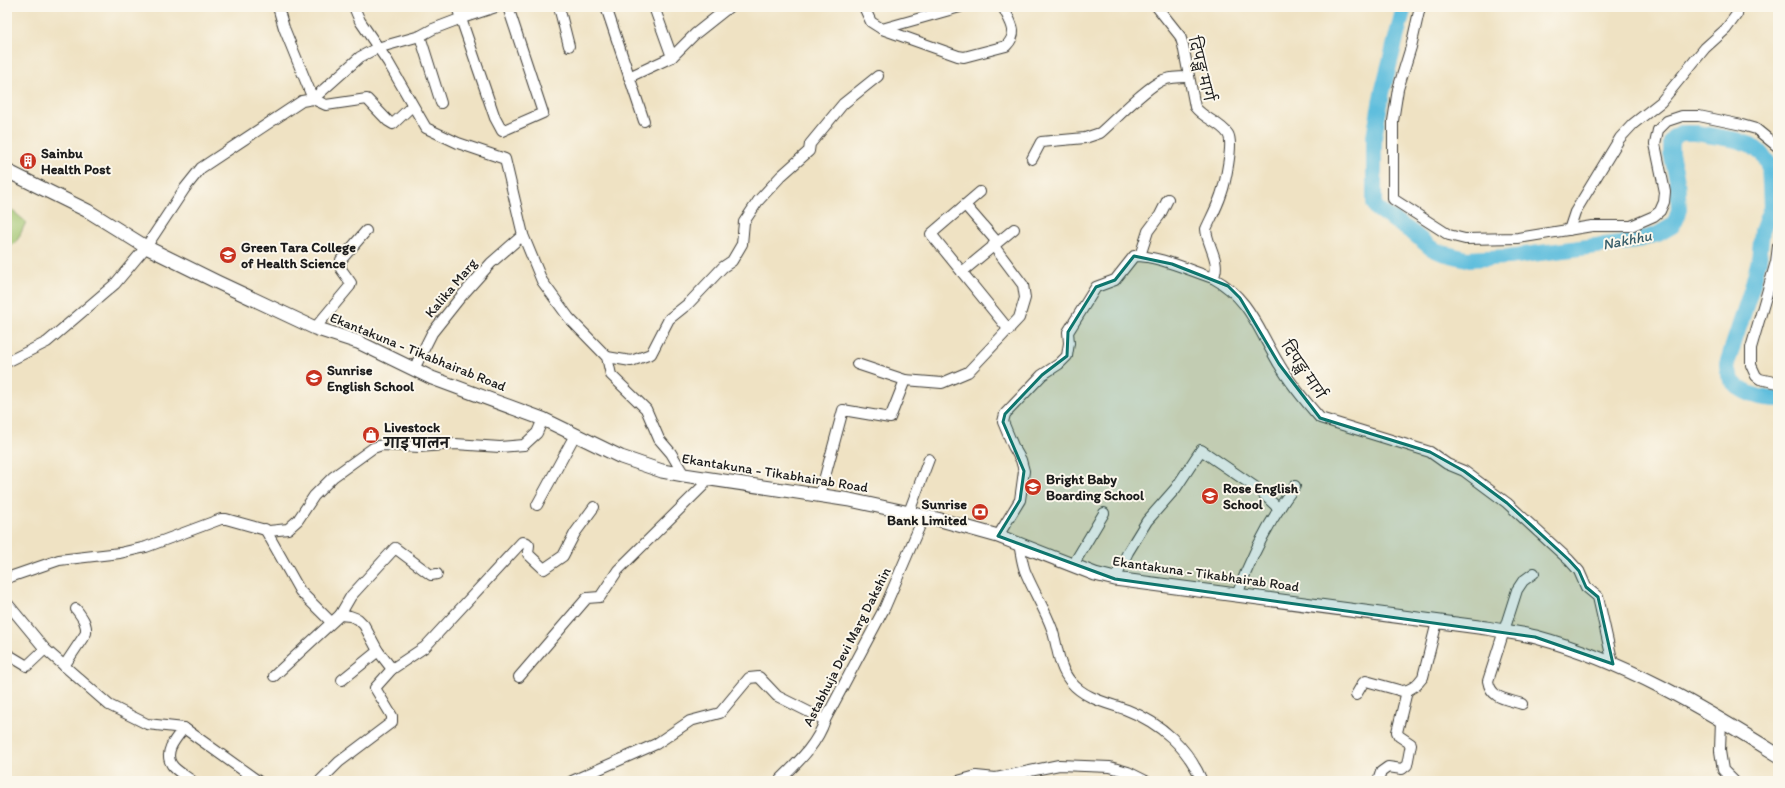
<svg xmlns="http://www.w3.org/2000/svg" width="1785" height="788" viewBox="0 0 1785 788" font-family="Itim,'Playpen Sans Deva',sans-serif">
  <rect width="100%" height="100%" fill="#fbf7ec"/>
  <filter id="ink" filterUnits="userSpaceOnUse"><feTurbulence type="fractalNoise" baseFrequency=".025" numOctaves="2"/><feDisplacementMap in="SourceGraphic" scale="8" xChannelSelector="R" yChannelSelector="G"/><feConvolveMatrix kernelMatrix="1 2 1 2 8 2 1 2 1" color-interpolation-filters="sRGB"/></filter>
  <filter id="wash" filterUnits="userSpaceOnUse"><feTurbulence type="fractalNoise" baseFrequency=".012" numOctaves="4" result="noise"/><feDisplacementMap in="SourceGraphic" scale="16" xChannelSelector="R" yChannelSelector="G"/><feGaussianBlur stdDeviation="0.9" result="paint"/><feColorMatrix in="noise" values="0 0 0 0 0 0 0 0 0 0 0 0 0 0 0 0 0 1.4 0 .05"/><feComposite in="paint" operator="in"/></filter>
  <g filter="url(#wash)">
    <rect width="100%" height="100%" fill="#efe2c3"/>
    <polygon fill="#a1c56f" stroke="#5e7046" points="7,206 26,222 18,239 7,251"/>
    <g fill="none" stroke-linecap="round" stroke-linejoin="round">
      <path stroke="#5fbedd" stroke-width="16" d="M 1404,7 L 1382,93 L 1374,137 L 1374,203 L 1377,209 L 1413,233 L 1431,248 L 1442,253 L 1467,259 L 1508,257 L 1636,241 L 1658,234 L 1672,226 L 1676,220 L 1679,209 L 1677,180 L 1671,153 L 1671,142 L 1674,137 L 1681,133 L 1696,133 L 1737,140 L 1751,145 L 1762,154 L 1769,164 L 1771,207 L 1762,231 L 1759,260 L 1752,287 L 1727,364 C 1727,390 1757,399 1778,399"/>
    </g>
  </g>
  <g filter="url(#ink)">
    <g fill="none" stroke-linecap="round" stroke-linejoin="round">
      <g stroke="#3c3a35" stroke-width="12">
        <g id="minor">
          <polyline points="278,7 284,28 313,99 360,57 377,48 420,36 433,29 462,18 496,7"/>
          <polyline points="354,7 360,21 388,62 426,128 458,143 505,159 523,235 542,281 569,318 607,357 611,375 646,409 659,439 671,453 684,475"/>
          <polyline points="457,7 495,118 502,131 543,113 508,7"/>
          <polyline points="559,7 569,46"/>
          <polyline points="606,7 644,121"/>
          <polyline points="654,7 672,57"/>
          <path d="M 864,7 L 871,22 L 882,29 L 958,56 L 964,57 L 1006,46 C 1020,32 1010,22 1003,7"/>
          <path d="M 1157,7 L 1180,36 L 1183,45 L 1195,107 C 1204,119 1220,122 1228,134 C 1234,143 1225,184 1221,195 C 1217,207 1211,218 1206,229 C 1207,246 1222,262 1213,278 C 1250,298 1258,330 1279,364 C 1290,383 1305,401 1320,418 L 1430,452 L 1447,464 L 1464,471 L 1507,503 L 1569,560 L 1579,571 L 1586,587 L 1598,597 L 1613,664"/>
          <polyline points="1420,7 1411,47 1398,89 1393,121 1393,199 1449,235 1465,239 1518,238 1592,226 1631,226 1654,216 1660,211 1664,202 1665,192 1655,144 1658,130 1667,121 1682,116 1699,116 1742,125 1756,129 1778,147"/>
          <polyline points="882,29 960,7"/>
          <polyline points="420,36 441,103"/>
          <polyline points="629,77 672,57 695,34 729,7"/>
          <path d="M 1032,159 L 1041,142 L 1085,138 L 1100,133 C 1115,120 1146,87 1163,80 C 1171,77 1179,77 1188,77"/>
          <polyline points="980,192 931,234 1009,330"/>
          <polyline points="965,205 997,242"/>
          <polyline points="1569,230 1575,212 1620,138 1633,124 1661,102 1705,48 1726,29 1737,14 1738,7"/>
          <polyline points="1778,246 1776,262 1751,348 1751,365 1756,376 1760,379 1778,383"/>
          <polyline points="1140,256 1148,231 1160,215 1168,199"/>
          <polyline points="962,272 1014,229"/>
          <polyline points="315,328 350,286 351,283 341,269 341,260 366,231"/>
          <polyline points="607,357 631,361 651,354 669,319 689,303 723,267 732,261 742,244 744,222 758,201 781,176 809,151 810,144 843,104 878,76"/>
          <polyline points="7,362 47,342 115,284 146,247 185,188 201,168 302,101 313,99 326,105 367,99 388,121 393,124 412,106"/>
          <polyline points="857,364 905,380 942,383 968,372 1019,318 1025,298 1023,285 993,245"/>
          <polyline points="414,369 432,333 459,299 491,263 523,235"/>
          <polyline points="820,495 843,410 890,418 905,380"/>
          <polyline points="537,505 575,435"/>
          <polyline points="909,512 929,459"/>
          <polyline points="265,529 300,591 331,622"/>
          <path d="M 998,536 L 1020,500 L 1024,471 L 1021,460 L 1013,446 L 1003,422 L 1005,414 L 1042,375 L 1059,364 L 1067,356 L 1069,343 L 1068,332 L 1096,287 L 1115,280 L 1134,256 C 1160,256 1188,270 1213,278"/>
          <path d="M 1019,544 C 1021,553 1022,563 1025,571 C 1033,591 1045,609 1052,629 C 1058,647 1058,667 1071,682 C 1085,699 1108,703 1127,710 C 1161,723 1188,748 1202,781"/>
          <polyline points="1073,565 1104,513"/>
          <polyline points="7,578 59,560 120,553 146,547 221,519 226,519 269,531 288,529 298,520 314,496 333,477 373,448 382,445 420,447 455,444 500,447 524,445 537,433 543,419"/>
          <polyline points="1115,579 1128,552 1147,521 1176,488 1201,450 1258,489 1279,509"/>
          <path d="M 1237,595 C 1251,556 1270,519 1295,486"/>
          <path d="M 7,603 L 45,649 L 109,705 L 147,724 L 184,728 C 176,738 163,752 172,765 C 176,771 186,776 192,781"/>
          <polyline points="340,615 351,596 395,548 431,575 437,574"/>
          <polyline points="7,654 27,666 45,649"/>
          <path d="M 64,666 L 86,633 C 87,623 82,617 76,609"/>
          <polyline points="274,676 340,615 350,616 358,619 364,625 378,651 392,669 425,647 522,542 527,543 529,545 528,554 544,569 563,556 575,533 594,507"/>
          <polyline points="519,677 587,598 600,597 618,570 703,486 706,479"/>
          <polyline points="342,680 378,651"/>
          <path d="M 1356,695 L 1363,683 L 1366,681 L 1402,691 C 1410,691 1418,684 1423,677 L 1437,622"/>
          <path d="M 1522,704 C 1507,699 1491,699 1488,681 L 1517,590 L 1523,581 L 1534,573"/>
          <polyline points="1721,719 1720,751 1723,770 1734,781"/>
          <polyline points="184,728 258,781"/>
          <polyline points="320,781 339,762 392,722 392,716 375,688 392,669"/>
          <polyline points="572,781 656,744 690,721 720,713 749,678 759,677 777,696 825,720"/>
          <path d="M 779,781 C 797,763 817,745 825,720 L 885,607 L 924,516"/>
          <polyline points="958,781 976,776 996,778 1059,765 1110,767 1128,772 1146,781"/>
          <polyline points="1378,781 1381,772 1388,767 1402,769 1407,765 1411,744 1399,736 1397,732 1407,691"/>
        </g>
      </g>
      <g stroke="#3c3a35" stroke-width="15">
        <path id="major" d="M 7,171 L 88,211 L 146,247 L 217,282 L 315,328 L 358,342 L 432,378 L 543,419 L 621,457 L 662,471 L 684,475 L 850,500 L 937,519 L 998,536 L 1095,574 L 1115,579 L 1486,628 C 1502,631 1520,633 1536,637 C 1624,661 1702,707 1778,755"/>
      </g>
      <use href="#minor" stroke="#fff" stroke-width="10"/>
      <use href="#major" stroke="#fff" stroke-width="13"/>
    </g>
  </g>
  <path fill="#0f766e" fill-opacity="0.2" stroke="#0f766e" stroke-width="3" stroke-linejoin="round" d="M 1134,256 L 1172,264 L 1228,286 L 1240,298 L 1279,364 L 1320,418 L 1430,452 L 1464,471 L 1507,503 L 1569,560 L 1579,571 L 1586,587 L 1598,597 L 1613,664 L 1535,637 L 1115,579 L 998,536 L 1020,500 L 1024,471 L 1003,422 L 1005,414 L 1042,375 L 1067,356 L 1068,332 L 1096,287 L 1115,280 Z"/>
  <defs>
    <g id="building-disc" transform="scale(0.9)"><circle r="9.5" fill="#c8321e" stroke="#fbf7ec"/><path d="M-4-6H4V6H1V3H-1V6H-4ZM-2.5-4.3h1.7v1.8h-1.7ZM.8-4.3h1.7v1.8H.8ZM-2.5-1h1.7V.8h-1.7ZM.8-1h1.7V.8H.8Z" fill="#fff"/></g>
    <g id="university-disc" transform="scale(0.9)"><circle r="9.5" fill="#c8321e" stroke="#fbf7ec"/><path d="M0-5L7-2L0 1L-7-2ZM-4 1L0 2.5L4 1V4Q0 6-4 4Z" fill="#fff"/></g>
    <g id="school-disc" transform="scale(0.9)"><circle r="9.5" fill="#c8321e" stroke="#fbf7ec"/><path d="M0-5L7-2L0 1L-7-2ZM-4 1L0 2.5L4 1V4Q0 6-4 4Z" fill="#fff"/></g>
    <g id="shop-disc" transform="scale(0.9)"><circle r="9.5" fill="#c8321e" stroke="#fbf7ec"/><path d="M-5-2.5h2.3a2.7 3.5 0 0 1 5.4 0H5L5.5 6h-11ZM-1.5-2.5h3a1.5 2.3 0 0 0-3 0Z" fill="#fff"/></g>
    <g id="bank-disc" transform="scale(0.9)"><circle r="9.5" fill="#c8321e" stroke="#fbf7ec"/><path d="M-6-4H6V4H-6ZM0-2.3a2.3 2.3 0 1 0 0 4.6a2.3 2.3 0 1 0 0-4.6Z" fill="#fff"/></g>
  </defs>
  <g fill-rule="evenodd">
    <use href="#building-disc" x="28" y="161"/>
    <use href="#university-disc" x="228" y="255"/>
    <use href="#school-disc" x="314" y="378"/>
    <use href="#shop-disc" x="371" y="435"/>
    <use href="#school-disc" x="1033" y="487"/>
    <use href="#school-disc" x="1210" y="496"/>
    <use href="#bank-disc" x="980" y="512"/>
  </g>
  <g text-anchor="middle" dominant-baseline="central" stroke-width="4" stroke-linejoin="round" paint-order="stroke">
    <g font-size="14" fill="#1c1c1c" stroke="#fbf7ec">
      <text transform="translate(1201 69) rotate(76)">दिपङ्ख मार्ग</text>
      <text transform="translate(451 288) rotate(-50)">Kalika Marg</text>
      <text transform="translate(418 352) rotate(22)">Ekantakuna - Tikabhairab Road</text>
      <text transform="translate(1303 370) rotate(56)">दिपङ्ख मार्ग</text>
      <text transform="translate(775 473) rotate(9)">Ekantakuna - Tikabhairab Road</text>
      <text transform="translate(1206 574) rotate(8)">Ekantakuna - Tikabhairab Road</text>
      <text transform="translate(847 647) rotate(-63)">Astabhuja Devi Marg Dakshin</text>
    </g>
    <g font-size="14" font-weight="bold" fill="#1c1c1c" stroke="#fbf7ec" text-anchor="start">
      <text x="41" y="153">Sainbu<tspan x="41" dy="16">Health Post</tspan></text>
      <text x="241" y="247">Green Tara College<tspan x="241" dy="16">of Health Science</tspan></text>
      <text x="327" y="370">Sunrise<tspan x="327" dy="16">English School</tspan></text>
      <text x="384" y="427">Livestock<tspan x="384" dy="16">गाइ पालन</tspan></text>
      <text x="1046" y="479">Bright Baby<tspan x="1046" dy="16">Boarding School</tspan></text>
      <text x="1223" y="488">Rose English<tspan x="1223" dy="16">School</tspan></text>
      <text x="967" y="504" text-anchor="end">Sunrise<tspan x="967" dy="16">Bank Limited</tspan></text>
    </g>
    <g font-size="15" font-style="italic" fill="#375d69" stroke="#fbf7ec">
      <text transform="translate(1627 240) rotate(-11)">Nakhhu</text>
    </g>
  </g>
  <rect width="1785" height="788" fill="none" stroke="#fbf7ec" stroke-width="24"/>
</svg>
